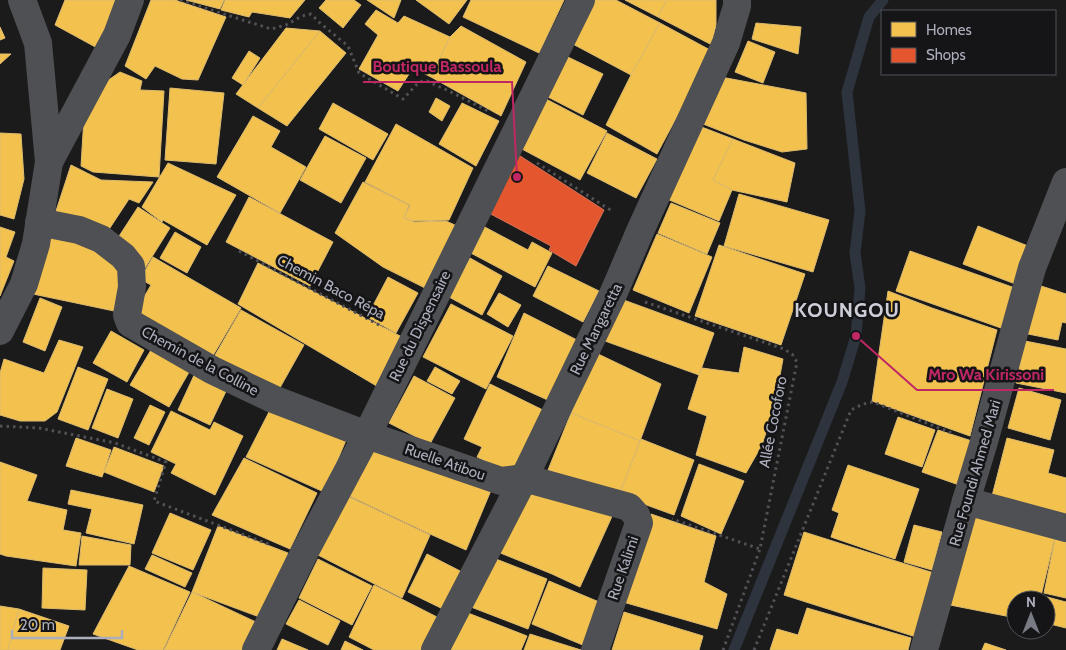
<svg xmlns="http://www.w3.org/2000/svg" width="1066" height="650" viewBox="0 0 1066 650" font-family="Cabin,sans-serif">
  <rect width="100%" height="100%" fill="#1b1b1b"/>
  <g fill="#f2c14e" stroke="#ddbb6f">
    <polygon points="65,0 120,0 99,49 55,25"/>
    <polygon points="151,0 175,0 226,17 198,80 182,79 155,66 146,79 125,66"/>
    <polygon points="186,0 224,0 220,9"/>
    <polygon points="225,0 305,0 290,18 252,12 249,17 221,10"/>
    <polygon points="326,0 354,0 361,5 343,28 319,8"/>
    <polygon points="367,0 401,0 394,18"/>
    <polygon points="416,0 467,0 449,24"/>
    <polygon points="471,0 564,0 539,53 463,17"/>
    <polygon points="592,0 616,0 660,23 631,75 569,42"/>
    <polygon points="625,0 667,0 658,17"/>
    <polygon points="667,0 716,0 716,25 712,45 658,17"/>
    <polygon points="376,10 398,23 404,16 450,37 431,77 413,68 398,91 359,69 378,35 365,24"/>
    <polygon points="660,23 712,51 657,154 606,125 631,75"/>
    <polygon points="756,23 801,27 798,54 752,39"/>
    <polygon points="461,26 526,62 501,116 431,77 450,37"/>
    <polygon points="0,27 5,38 0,40"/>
    <polygon points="286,28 320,31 258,108 236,94"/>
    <polygon points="320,31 346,53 287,126 258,108"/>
    <polygon points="748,41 775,52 763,83 735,72"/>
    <polygon points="249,51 260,58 243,85 232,78"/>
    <polygon points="0,54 11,54 0,64"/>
    <polygon points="568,57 603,74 583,115 548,97"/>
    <polygon points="120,72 142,81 140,90 164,91 159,177 93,172 81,166 84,117 107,81"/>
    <polygon points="721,77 806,93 807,149 782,152 744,140 698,122"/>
    <polygon points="170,88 224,93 216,164 165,160"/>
    <polygon points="436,98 450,106 442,121 429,112"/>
    <polygon points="546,99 607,131 580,180 520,148"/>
    <polygon points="333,103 388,134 373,160 319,129"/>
    <polygon points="462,103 499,121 476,166 439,144"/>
    <polygon points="253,116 280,131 271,147 306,167 280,213 217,177"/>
    <polygon points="396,124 473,168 449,220 413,221 404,218 410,205 365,182"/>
    <polygon points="699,126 733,139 713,180 732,190 719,221 667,199"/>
    <polygon points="0,133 21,134 24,179 14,219 0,215"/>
    <polygon points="607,133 657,159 636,198 587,173"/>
    <polygon points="325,136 366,158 341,203 300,180"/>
    <polygon points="733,139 795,163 787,202 732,190 713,180"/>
    <polygon points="168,163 236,195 207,245 163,220 162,222 142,207"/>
    <polygon points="71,165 101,180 153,182 139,203 129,199 104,237 54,217"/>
    <polygon points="363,182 409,205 404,218 414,222 446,221 457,226 425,288 383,267 335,233"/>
    <polygon points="739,194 829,220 813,272 724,246"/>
    <polygon points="249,197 333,242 310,286 226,242"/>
    <polygon points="671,203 720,223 707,254 658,233"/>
    <polygon points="138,207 170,228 145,268 112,247"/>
    <polygon points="481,225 528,250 532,242 552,253 535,287 467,251"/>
    <polygon points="978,226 1038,250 1023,287 963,264"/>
    <polygon points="0,227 15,232 6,257 14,261 0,296"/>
    <polygon points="46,229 122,256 129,279 114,311 33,294"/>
    <polygon points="175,232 201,247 187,273 160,258"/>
    <polygon points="657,234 712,257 689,313 633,290"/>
    <polygon points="719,245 805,274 781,345 695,316"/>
    <polygon points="910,251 1015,288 1001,328 896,291"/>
    <polygon points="153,257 241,308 211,359 134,314 151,285 140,279"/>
    <polygon points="470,258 502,276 482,315 449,297"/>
    <polygon points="258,263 404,338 380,388 238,304"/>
    <polygon points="548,266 599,291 583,322 533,296"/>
    <polygon points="388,277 418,293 396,333 367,317"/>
    <polygon points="1038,285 1066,294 1066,323 1062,322 1058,340 1023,333"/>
    <polygon points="888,291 932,308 997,330 970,436 872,401"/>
    <polygon points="499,293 521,305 508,327 487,314"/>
    <polygon points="40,298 62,307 45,351 23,342"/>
    <polygon points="621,299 714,333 699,375 605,341"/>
    <polygon points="451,304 513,336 486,389 423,357"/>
    <polygon points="241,310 304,345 277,393 214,357"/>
    <polygon points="524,313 579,341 552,402 497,377"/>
    <polygon points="111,331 144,350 127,382 93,363"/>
    <polygon points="59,340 83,347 57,412 45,421 20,421 0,415 0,373 4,359 44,373"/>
    <polygon points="1025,341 1066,349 1066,393 1016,383"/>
    <polygon points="154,345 192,367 169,407 130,385"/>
    <polygon points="744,347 783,359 774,408 762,445 746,473 696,455 707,416 688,409 699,375 702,368 739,373"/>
    <polygon points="596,353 661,384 640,441 571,413"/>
    <polygon points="78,367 108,379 88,430 58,419"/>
    <polygon points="435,367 460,381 452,394 427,381"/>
    <polygon points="196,371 228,387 210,425 178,410"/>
    <polygon points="414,376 455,398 430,444 389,423"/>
    <polygon points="490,384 551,414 513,475 477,457 482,447 464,439"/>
    <polygon points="1019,388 1061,400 1050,440 1008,428"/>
    <polygon points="107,389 133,399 118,438 92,428"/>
    <polygon points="150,405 165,412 149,445 134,438"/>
    <polygon points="271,408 347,438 324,492 246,457"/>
    <polygon points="171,411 210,430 214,422 243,436 215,495 171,473 176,464 151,452"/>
    <polygon points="571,413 640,441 619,495 548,470"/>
    <polygon points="898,417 935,430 922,467 885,454"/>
    <polygon points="938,430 975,442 959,485 922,472"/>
    <polygon points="76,438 111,450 102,477 66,466"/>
    <polygon points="1007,438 1054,450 1048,473 1066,478 1066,514 992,496"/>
    <polygon points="641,439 694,460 674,515 619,495"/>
    <polygon points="370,446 492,488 466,550 430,534 345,494"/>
    <polygon points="114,447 164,466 154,492 104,472"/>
    <polygon points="244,458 317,493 290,549 212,515"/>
    <polygon points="0,462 37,475 27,501 67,510 63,530 81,533 76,566 6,556 0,554"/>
    <polygon points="699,464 744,481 721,534 681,516"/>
    <polygon points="848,465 919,489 895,559 831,537 839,513 832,510"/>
    <polygon points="528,484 614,512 580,587 552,574 498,552"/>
    <polygon points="71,490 143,505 134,544 86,533 92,509 68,504"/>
    <polygon points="345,495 430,535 402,598 314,553"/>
    <polygon points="170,513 211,530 193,570 152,553"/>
    <polygon points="651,514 716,536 704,582 727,594 717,629 623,602"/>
    <polygon points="974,515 1055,537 1040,600 1016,600 1016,618 950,605"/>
    <polygon points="914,525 942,532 932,570 904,562"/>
    <polygon points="218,526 288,553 262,618 192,592"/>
    <polygon points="804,532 937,574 916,637 784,595"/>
    <polygon points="82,536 131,545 130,565 79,565"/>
    <polygon points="1055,539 1066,542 1066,598 1044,593"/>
    <polygon points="427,554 464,573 445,610 408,592"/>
    <polygon points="152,555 192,573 185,587 145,569"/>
    <polygon points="318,559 372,586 352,625 299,598"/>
    <polygon points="496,559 547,579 528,629 471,607"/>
    <polygon points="129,566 190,592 163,650 138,650 93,634"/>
    <polygon points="43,568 87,570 85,610 42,608"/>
    <polygon points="549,581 604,604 590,648 532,624"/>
    <polygon points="374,585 437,617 422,650 374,650 349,637"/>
    <polygon points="192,592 258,623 244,650 164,650"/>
    <polygon points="1047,597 1066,602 1066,628 1046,623"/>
    <polygon points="299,600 340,621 328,645 286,624"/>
    <polygon points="0,606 19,609 8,650 0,650"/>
    <polygon points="807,608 911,638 908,650 770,650 777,629 798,635"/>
    <polygon points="19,609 69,626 60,650 8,650"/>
    <polygon points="624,612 703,636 699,650 612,650"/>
    <polygon points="468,613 527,636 521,650 449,650"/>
    <polygon points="530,634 581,650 524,650"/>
    <polygon points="282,639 308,650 277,650"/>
    <polygon points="345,641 363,650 341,650"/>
    <polygon points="985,643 1006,650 982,650"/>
  </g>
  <polygon fill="#e4572e" stroke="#d37159" points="514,152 604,210 576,266 549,250 551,246 485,211"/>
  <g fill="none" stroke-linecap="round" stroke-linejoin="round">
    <polyline stroke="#2d343e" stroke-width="11" points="734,650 842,382 856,336 860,288 855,253 860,211 847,92 869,17 883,0"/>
    <g stroke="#515156" stroke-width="3" stroke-dasharray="2.5 4" stroke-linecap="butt">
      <polyline points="180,0 271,29 286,25 302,16 311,14 320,23 348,46 359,73 403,99 419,82 427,81 449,91 490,112"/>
      <polyline points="537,163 612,211"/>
      <polyline points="239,251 383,327"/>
      <polyline points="645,302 784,349 792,354 797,362 760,549 672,519"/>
      <polyline points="0,426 39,428 115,443 166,462 154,501 271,545"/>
      <polyline points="723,650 760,549"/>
      <polyline points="754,650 851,410 863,404 873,402 952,433"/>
    </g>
    <g stroke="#4f5054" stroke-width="28">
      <polyline points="49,162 117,35 130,0"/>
      <polyline points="39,222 79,230 101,239 123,256 131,266 132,287 127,315 130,323 212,370 273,399 367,435 501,481 524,478 629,507 636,515 639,523 595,650"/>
      <polyline points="0,331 24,284 36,244 49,162 38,43 22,0"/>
      <polyline points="966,501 1066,528"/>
      <polyline points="256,650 302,557 367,435 581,0"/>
      <polyline points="435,650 524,478 614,292 641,229 726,43 737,6 737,0"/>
      <polyline points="924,650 966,501 983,445 1032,268 1066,182"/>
    </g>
  </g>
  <g text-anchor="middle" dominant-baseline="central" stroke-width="5" stroke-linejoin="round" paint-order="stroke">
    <g font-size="15" fill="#acaebc" stroke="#151517">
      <text transform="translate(331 287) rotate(28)">Chemin Baco Répa</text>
      <text transform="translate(420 326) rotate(-64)">Rue du Dispensaire</text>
      <text transform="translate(596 329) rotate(-64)">Rue Mangaretta</text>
      <text transform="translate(200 361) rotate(28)">Chemin de la Colline</text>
      <text transform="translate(773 422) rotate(-79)">Allée Cocoforo</text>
      <text transform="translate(445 462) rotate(19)">Ruelle Atibou</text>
      <text transform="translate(975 473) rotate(-74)">Rue Foundi Ahmed Mari</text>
      <text transform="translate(623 568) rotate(-71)">Rue Kalimi</text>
    </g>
    <g font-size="20" font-weight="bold" letter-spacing="1" fill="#cdced8" stroke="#151517">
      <text x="847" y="310">KOUNGOU</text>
    </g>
  </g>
  <path fill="none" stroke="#c02765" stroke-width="2" d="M517 177L512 82H363M856 336L917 390H1054"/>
  <g fill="#c02765" stroke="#151517" stroke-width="2">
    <circle cx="517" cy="177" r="5"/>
    <circle cx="856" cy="336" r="5"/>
  </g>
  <g font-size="16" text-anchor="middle" font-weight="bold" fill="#c02765" stroke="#151517" stroke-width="5" stroke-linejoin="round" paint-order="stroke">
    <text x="437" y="72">Boutique Bassoula</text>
    <text x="986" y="380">Mro Wa Kirissoni</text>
  </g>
  <rect x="881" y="10" width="175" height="65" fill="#151517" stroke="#515259"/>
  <rect x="891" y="22" width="25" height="15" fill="#f2c14e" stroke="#515259"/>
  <text x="926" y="35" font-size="15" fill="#acaebc">Homes</text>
  <rect x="891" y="48" width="25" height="15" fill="#e4572e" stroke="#515259"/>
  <text x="926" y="60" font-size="15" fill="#acaebc">Shops</text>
  <g transform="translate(1031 615)"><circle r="24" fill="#151517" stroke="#515259"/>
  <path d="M0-4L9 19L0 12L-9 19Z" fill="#797b84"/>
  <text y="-8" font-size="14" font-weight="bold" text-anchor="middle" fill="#acaebc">N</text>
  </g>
  <path d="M12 630v8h110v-8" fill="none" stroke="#acaebc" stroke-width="2.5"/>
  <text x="20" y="630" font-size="15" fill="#acaebc" stroke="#151517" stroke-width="4" paint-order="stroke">20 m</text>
</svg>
